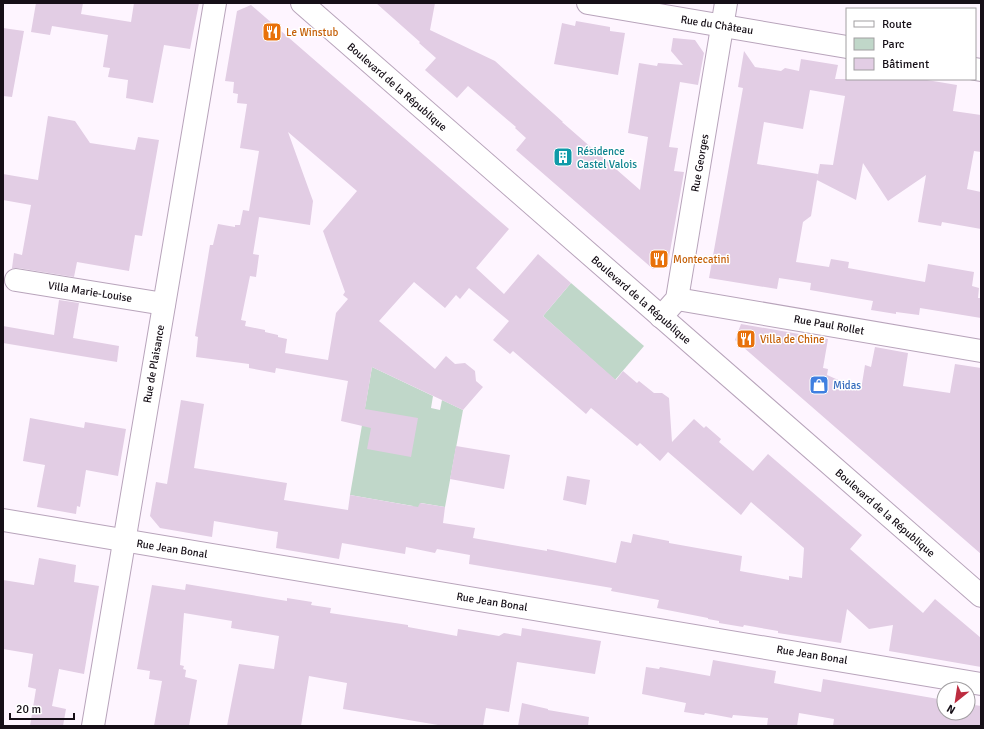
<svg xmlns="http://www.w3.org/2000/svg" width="984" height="729" viewBox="0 0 984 729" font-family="Signika,sans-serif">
  <rect width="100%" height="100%" fill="#fef5ff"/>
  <g fill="#c0d7c9">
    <polygon points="571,283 644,346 615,380 543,316"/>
    <polygon points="372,367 433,396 431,408 440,410 442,400 463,410 445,507 421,503 417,518 412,517 413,506 350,495"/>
  </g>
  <g fill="#e2cde4" fill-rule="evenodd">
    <polygon points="36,3 83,3 81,14 131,22 134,3 199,3 190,49 164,45 153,103 126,98 128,80 108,77 110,68 103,67 108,35 52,26 50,35 31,32"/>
    <polygon points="376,3 435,3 430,30 495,61 563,122 562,122 640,190 648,137 628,133 639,63 657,66 658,63 683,65 671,51 673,38 695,40 704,53 698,85 680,82 669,147 678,148 674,171 684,172 668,263 653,269 516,150 526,138 515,128 516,127 468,86 457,98 425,70 436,58 419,43 420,42"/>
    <path d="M 251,5 L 509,229 L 476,268 L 504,294 L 538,254 L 571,283 L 543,316 L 616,380 L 623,371 L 637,383 L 639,381 L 654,393 L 662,393 L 669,398 L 672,442 L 694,419 L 704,428 L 706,426 L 721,439 L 719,442 L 753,471 L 768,454 L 862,535 L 850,549 L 923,613 L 935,599 L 981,638 L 981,667 L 889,651 L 893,625 L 869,629 L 847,609 L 841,643 L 778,633 L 778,631 L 744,625 L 743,627 L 719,623 L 719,621 L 708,619 L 708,618 L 657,608 L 659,600 L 611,591 L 612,588 L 469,564 L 470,555 L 437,549 L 435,553 L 406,547 L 405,554 L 342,543 L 339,559 L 276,548 L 278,532 L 214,521 L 212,537 L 160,528 L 150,516 L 156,482 L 167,484 L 181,400 L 204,404 L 194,468 L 287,483 L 284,500 L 348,510 L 350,495 L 418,507 L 420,503 L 445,507 L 443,523 L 475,528 L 473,538 L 547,551 L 547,549 L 616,563 L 621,541 L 631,543 L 633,534 L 669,541 L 669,543 L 742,556 L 740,571 L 789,580 L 789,576 L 802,578 L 804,548 L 751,502 L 741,515 L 668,452 L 660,461 L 640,443 L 637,446 L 591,408 L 586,414 L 513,351 L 510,354 L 493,340 L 509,321 L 469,288 L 460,299 L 456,295 L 445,308 L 414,282 L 379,321 L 435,369 L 446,356 L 455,364 L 465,363 L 475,371 L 476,381 L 483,387 L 463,410 L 372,367 L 365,409 L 418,418 L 411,457 L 367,449 L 371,428 L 341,421 L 348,381 L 276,368 L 275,373 L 249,368 L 249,364 L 196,357 L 198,337 L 195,336 L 210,245 L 213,245 L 218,224 L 235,227 L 235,225 L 240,225 L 243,210 L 249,211 L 259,151 L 240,148 L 247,104 L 237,103 L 238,94 L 233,93 L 234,82 L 225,81 L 237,11 ZM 288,132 L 357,191 L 323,231 L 345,292 L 343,295 L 348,299 L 336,313 L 328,360 L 285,353 L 287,339 L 278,337 L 278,335 L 265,332 L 265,330 L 245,326 L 246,321 L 241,320 L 250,276 L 256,277 L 259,255 L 253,254 L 259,217 L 310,225 L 313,201 Z"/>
    <polygon points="576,21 610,27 610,31 625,33 618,75 554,64 562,23 575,26"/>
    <polygon points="3,28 24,31 12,97 3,96"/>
    <polygon points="744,51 755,67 781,71 785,68 799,71 801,59 838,65 835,79 921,79 957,85 953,111 981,115 981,152 974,151 967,189 981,192 981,229 942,222 941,226 918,222 926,175 888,201 863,163 856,200 817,180 820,164 833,165 845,96 810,90 803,129 764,122 757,164 818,174 811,216 803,222 796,262 829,267 831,259 849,262 848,268 925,282 928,264 974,272 972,286 979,288 978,298 981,298 981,318 920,308 919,315 896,312 896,314 871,310 873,301 810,290 811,283 779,278 777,289 709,278 743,88 738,87"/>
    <polygon points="48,116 75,121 90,143 135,150 138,137 159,140 142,236 135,235 129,271 77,262 74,277 18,268 12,268 14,253 22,255 31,205 3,200 3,174 38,180"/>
    <polygon points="59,300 79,303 73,338 119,346 117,362 3,343 3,326 54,335"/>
    <polygon points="741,324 828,339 823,368 828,369 827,375 861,390 865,365 871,367 875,347 908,353 903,386 950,393 955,364 981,368 981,554 735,340"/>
    <polygon points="30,418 84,428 85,422 126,429 118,476 86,470 80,507 77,506 76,514 37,507 45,465 23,461"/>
    <polygon points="456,446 510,455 504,489 450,479"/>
    <polygon points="567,476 590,480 586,505 563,500"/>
    <polygon points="39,558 76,565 74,582 99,586 84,674 59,669 52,706 66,709 63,726 30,726 36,689 28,687 33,654 3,649 3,580 34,585"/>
    <polygon points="186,584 287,601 287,598 312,602 311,605 331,608 330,613 408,625 408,627 457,636 458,629 499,636 504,633 521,636 522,628 601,641 595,674 517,662 509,712 486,708 483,726 444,726 343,709 347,683 309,676 301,726 227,726 239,664 274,669 279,636 231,628 232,621 184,613 180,665 184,666 183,669 186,670 185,677 197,680 189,726 154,726 162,681 149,679 150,671 137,669 152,585 185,590"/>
    <polygon points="713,660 776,671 774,683 821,692 823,679 944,700 944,713 968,713 968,704 981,706 981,726 833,726 834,719 799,713 797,726 767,726 768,718 733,715 732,718 705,713 704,715 684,712 686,703 642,694 646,667 659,669 660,667 710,676"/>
    <polygon points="522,703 548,709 548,710 589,717 588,726 518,726"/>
  </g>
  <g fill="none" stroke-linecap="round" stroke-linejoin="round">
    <g stroke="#b8a4bb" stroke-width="24">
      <g id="street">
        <polyline points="588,3 847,47"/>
        <polyline points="975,69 981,70"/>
        <polyline points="16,280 164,304"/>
        <polyline points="677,299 981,351"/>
        <polyline points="661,317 677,299 726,3"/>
        <polyline points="3,520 981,684"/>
        <polyline points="93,726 215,3"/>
      </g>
    </g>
    <g stroke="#b8a4bb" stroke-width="24">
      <polyline id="secondary" points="302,3 981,596"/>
    </g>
    <use href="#street" stroke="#fff" stroke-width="22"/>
    <use href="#secondary" stroke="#fff" stroke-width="22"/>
  </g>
  <defs>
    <g id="restaurant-square" transform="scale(1)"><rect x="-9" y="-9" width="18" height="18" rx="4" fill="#e8710a" stroke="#fff"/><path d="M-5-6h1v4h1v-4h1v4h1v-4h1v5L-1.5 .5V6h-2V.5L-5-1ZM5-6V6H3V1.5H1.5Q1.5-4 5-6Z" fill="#fff"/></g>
    <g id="building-square" transform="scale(1)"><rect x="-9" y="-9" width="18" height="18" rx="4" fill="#0f9aa8" stroke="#fff"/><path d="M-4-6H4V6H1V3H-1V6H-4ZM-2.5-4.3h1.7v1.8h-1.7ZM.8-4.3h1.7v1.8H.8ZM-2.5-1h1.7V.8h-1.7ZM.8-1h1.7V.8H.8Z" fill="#fff"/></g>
    <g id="shop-square" transform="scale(1)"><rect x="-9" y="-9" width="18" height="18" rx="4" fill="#3f7fe0" stroke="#fff"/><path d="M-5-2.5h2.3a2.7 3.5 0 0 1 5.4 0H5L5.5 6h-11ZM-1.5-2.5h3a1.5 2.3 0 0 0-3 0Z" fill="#fff"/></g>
  </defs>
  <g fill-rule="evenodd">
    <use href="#restaurant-square" x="272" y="32"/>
    <use href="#building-square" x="563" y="157"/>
    <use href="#restaurant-square" x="659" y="259"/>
    <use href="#restaurant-square" x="746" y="339"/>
    <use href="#shop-square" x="819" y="385"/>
  </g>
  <g text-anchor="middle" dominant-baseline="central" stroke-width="3" stroke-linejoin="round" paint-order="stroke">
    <g font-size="11" fill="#160f17" stroke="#fff">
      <text transform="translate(717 25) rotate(9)">Rue du Château</text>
      <text transform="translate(397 87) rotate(41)">Boulevard de la République</text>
      <text transform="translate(700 163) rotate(-80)">Rue Georges</text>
      <text transform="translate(90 292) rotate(9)">Villa Marie-Louise</text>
      <text transform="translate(641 300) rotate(41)">Boulevard de la République</text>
      <text transform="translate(829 325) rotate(10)">Rue Paul Rollet</text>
      <text transform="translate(154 364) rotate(-80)">Rue de Plaisance</text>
      <text transform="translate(885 513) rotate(41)">Boulevard de la République</text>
      <text transform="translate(172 549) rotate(9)">Rue Jean Bonal</text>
      <text transform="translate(492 602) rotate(9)">Rue Jean Bonal</text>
      <text transform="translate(812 655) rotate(9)">Rue Jean Bonal</text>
    </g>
    <g font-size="11" fill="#c56008" stroke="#fff" text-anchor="start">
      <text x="286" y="32">Le Winstub</text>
      <text x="673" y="259">Montecatini</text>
      <text x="760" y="339">Villa de Chine</text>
    </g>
    <g font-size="11" fill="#0d838f" stroke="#fff" text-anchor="start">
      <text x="577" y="151">Résidence<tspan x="577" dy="13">Castel Valois</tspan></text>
    </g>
    <g font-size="11" fill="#366cbe" stroke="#fff" text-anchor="start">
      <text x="833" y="385">Midas</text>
    </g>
  </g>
  <rect width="984" height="729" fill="none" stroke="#160f17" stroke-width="8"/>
  <rect x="846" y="8" width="130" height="72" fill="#ffffff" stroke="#a29fa2"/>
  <rect x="854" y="21" width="20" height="6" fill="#ffffff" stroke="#a29fa2"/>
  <text x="882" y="28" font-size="12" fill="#160f17">Route</text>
  <rect x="854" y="38" width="20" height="12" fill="#c0d7c9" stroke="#a29fa2"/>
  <text x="882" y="48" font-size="12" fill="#160f17">Parc</text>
  <rect x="854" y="58" width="20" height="12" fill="#e2cde4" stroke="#a29fa2"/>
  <text x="882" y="68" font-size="12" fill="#160f17">Bâtiment</text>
  <g transform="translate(956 701) rotate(210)"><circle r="19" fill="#ffffff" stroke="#a29fa2"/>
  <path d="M0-3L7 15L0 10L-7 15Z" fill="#bd2c40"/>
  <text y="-6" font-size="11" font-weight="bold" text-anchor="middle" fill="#160f17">N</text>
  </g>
  <path d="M10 713v6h64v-6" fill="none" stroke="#160f17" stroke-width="2"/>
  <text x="16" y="713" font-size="12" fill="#160f17" stroke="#ffffff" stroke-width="3" paint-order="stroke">20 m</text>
</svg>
